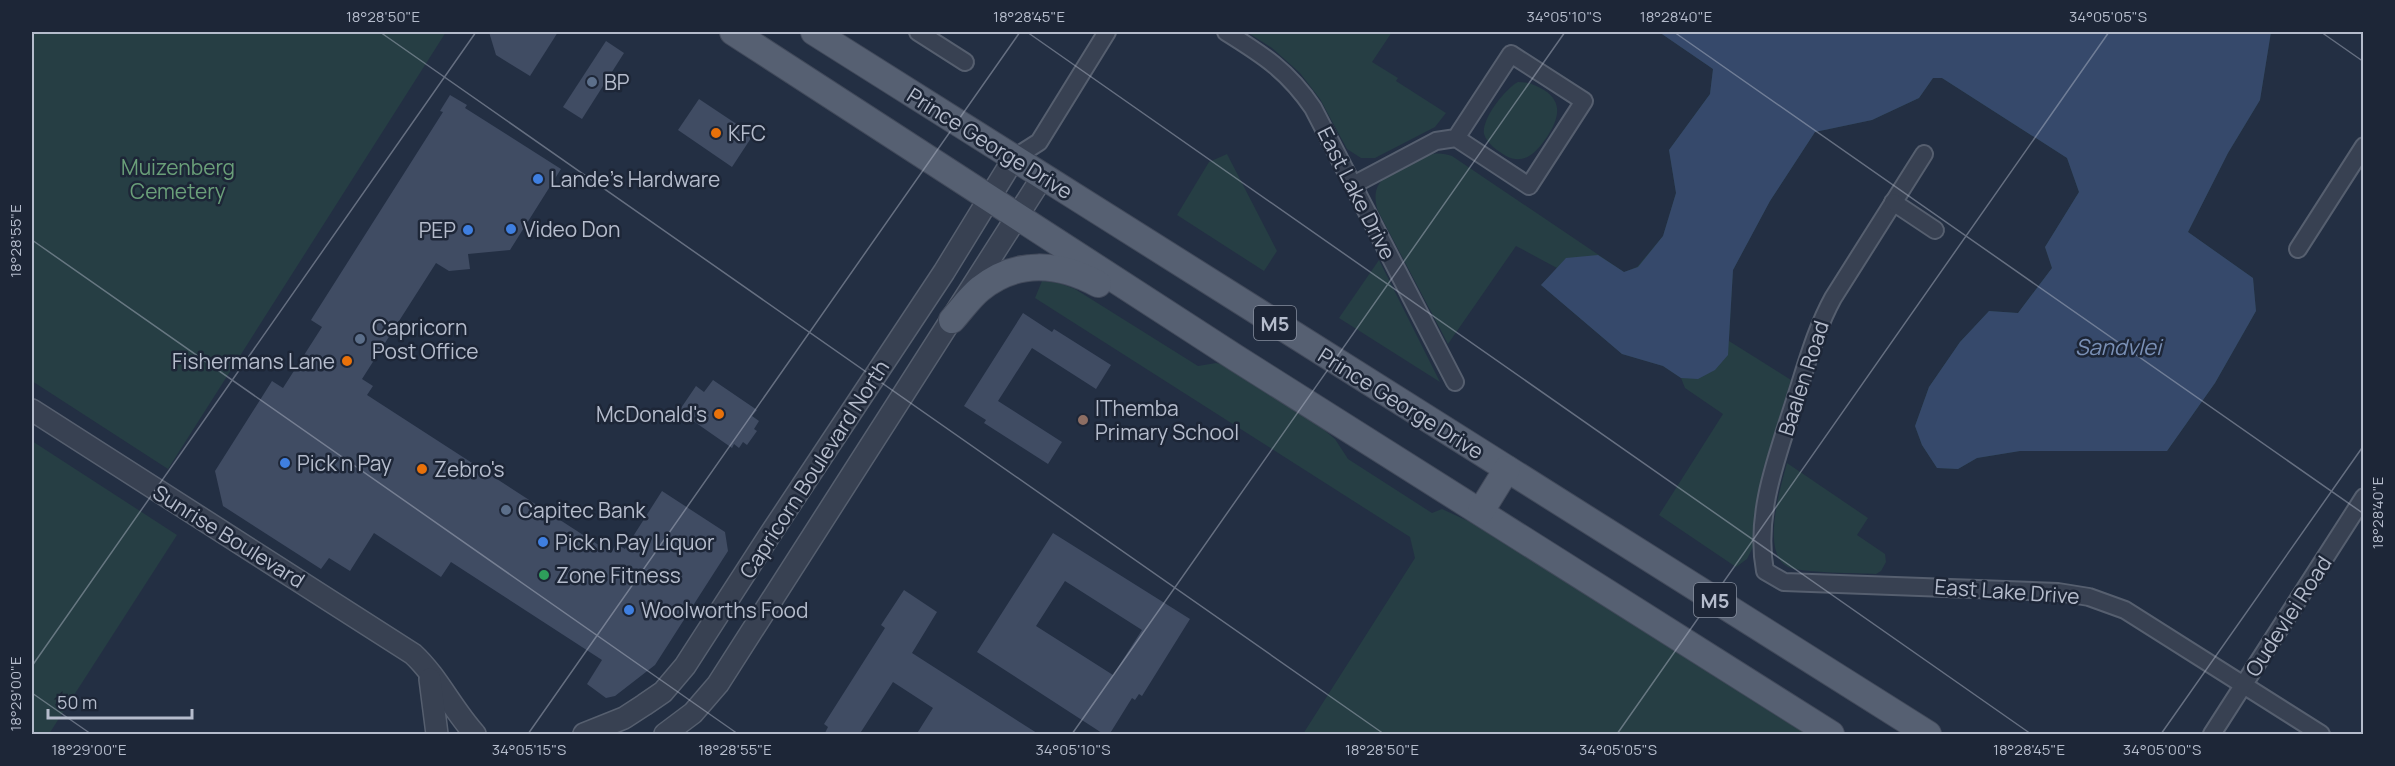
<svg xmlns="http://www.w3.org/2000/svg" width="2395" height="766" viewBox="0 0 2395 766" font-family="Manrope,sans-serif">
  <rect width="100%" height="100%" fill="#232f43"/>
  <g fill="#263e44">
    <polygon points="32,32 446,32 168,469 32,381"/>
    <polygon points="1247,32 1392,32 1372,62 1398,78 1396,81 1446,113 1435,127 1375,158 1361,158 1347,149 1320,99 1300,73 1272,48"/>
    <path d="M 1659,32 L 2271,32 L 2260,100 L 2228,153 L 2188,232 L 2253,278 L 2256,311 L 2215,383 L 2167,451 L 2020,451 L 1977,458 L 1958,469 L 1937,468 L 1922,445 L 1915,426 L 1929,387 L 1960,342 L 1989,311 L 2018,313 L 2052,268 L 2045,247 L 2079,192 L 2067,158 L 1942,78 L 1933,78 L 1919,98 L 1872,120 L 1815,132 L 1770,201 L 1733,270 L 1729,341 L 1791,380 L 1763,470 L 1755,515 L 1753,547 L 1747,559 L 1736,567 L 1659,515 L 1723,414 L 1685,388 L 1681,378 L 1663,366 L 1622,354 L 1541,285 L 1557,268 L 1516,246 L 1448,344 L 1378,211 C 1375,202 1374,192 1379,184 C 1386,173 1421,157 1433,154 C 1440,153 1446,154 1452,156 L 1624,272 L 1637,267 L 1663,236 L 1676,193 L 1669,150 L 1710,94 L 1713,69 Z"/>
    <path d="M 1518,82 C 1529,82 1535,85 1544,90 C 1564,103 1558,120 1547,137 C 1537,151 1525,166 1506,156 C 1498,151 1487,144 1484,134 C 1481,119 1506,88 1518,82 Z"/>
    <polygon points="1227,154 1277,251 1264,271 1177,215 1209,162"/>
    <polygon points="1379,260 1440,382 1339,318"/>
    <polygon points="1042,281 1059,283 1075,289 1198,366 1216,363 1234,367 1294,405 1335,439 1348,459 1432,513 1442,509 1507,539 1812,734 1303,734 1415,558 1410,537 1035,298"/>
    <polygon points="32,441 177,535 49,734 32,734"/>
    <path d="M 1787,463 L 1868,518 L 1857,535 L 1885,554 L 1886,562 L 1881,571 L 1876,574 C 1858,573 1801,573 1788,567 C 1760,553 1781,486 1787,463 Z"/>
  </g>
  <polygon fill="#36496b" points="1659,32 2271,32 2260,100 2228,153 2188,232 2253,278 2256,311 2215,383 2167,451 2020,451 1977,458 1958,469 1937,468 1922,445 1915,426 1929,387 1960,342 1989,311 2018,313 2052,268 2045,247 2079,192 2067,158 1942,78 1933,78 1919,98 1872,120 1815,132 1770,201 1733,270 1728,355 1715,370 1698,379 1681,378 1663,366 1622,354 1541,285 1566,258 1598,255 1624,272 1638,267 1663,236 1676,193 1669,150 1710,94 1713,69"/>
  <g fill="#404c63" fill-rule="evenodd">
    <polygon points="489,32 558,32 530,76 496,55"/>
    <polygon points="606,41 624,53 582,119 563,107"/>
    <polygon points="450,95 467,105 465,108 561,169 510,250 468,254 470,269 449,271 436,263 362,379 373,386 367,395 611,553 616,544 625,549 662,491 725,532 728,551 655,665 615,696 606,698 587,684 602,660 451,562 441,577 374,533 350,571 329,558 321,569 223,506 215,471 272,381 283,388 322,327 311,320 443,112 440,111"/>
    <polygon points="699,99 753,135 732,167 678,130"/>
    <polygon points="1023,313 1052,332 1054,329 1111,365 1096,389 1032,348 998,401 1062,442 1048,464 984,423 986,420 964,406"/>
    <polygon points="713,380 757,410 752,416 759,421 754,429 757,431 747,445 743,442 739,448 734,444 732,448 679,411 696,386 704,392"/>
    <path d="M 1053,533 L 1190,619 L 1142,696 L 1139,694 L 1135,700 L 1132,698 L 1109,735 L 1105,735 L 977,652 ZM 1065,581 L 1142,630 L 1113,675 L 1036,626 Z"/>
    <polygon points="904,590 937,612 912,653 1040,735 916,735 933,708 893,682 859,735 824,735 828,727 824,724 885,628 881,625"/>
  </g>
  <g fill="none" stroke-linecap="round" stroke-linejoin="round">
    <g stroke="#565f6f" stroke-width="20">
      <g id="minor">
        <polyline points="918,32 965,62"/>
        <path d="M 1226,32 C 1263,55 1288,71 1313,108 L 1455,382"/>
        <path d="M 1924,154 L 1833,298 C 1816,329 1807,363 1796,397 C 1779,452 1754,512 1765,571 L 1784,582 L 2058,592 L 2089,597 L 2125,610 L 2321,734"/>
        <polyline points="1014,158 1039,142 1107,32"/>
        <polyline points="1353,185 1436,141 1456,138 1529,186 1584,101 1511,54 1456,138"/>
        <polyline points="1893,202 1935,230"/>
        <polyline points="2298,249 2364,146"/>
        <polyline points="2212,734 2364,497"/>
      </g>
    </g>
    <g stroke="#565f6f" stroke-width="24">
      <g id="tertiary">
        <path d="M 32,410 L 413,654 C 438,677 452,709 475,734"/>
        <polyline points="430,679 437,734"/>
        <polyline points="584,734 624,718 644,705 663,692 685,666 769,536 944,272 1014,158"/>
        <polyline points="665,734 693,713 718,684 1043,176"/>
      </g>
    </g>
    <g stroke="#424a5b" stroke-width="28">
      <g id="primary">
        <polyline points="733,32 1236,358 1831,734"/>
        <polyline points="814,32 1928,734"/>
        <path d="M 952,320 C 961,310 970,297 980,289 C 1017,259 1059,263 1098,284"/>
        <polyline points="1481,511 1507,469"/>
      </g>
    </g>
    <use href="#minor" stroke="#384152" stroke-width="16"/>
    <use href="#tertiary" stroke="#384152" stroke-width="21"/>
    <use href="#primary" stroke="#566072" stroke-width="26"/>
  </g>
  <path fill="none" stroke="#b5bccc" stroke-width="1.5" stroke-opacity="0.45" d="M 380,32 L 1384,734M 1027,32 L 2031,734M 1674,32 L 2364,514M 2321,32 L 2364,62M 32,240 L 738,734M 32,666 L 476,32M 32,693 L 91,734M 528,734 L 1020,32M 1072,734 L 1565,32M 1617,734 L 2109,32M 2161,734 L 2364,445"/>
  <g fill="#5c6f8a" stroke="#1d2637" stroke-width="2">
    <circle cx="592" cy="82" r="6"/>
    <circle cx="360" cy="339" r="6"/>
    <circle cx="506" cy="510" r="6"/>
  </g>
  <g fill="#e8710a" stroke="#1d2637" stroke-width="2">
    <circle cx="716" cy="133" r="6"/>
    <circle cx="347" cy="361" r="6"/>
    <circle cx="719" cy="414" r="6"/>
    <circle cx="422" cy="469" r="6"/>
  </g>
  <g fill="#3f7fe0" stroke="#1d2637" stroke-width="2">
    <circle cx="538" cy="179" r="6"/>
    <circle cx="511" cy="229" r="6"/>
    <circle cx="468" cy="230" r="6"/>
    <circle cx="285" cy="463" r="6"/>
    <circle cx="543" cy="542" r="6"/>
    <circle cx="629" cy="610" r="6"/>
  </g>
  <circle fill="#8d6e63" stroke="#1d2637" stroke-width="2" cx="1083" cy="420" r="6"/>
  <circle fill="#2e9e5b" stroke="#1d2637" stroke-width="2" cx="544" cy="575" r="6"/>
  <g text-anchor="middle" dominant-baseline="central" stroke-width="5" stroke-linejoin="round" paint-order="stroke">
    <g fill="#1d2637" stroke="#878f9f" stroke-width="1.5">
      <rect x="1254" y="306" width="42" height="34" rx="4.5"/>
      <rect x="1694" y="583" width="42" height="34" rx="4.5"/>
    </g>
    <g font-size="20" font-weight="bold" fill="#b5bccc">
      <text x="1275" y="323">M5</text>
      <text x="1715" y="600">M5</text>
    </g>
    <g font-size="21" fill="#b5bccc" stroke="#1d2637" text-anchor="start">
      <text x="604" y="82">BP</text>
      <text x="728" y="133">KFC</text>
      <text x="550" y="179">Lande's Hardware</text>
      <text x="523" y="229">Video Don</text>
      <text x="456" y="230" text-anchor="end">PEP</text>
      <text x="372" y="327">Capricorn<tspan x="372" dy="24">Post Office</tspan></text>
      <text x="335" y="361" text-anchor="end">Fishermans Lane</text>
      <text x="1095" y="408">IThemba<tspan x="1095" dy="24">Primary School</tspan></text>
      <text x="707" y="414" text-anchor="end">McDonald's</text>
      <text x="297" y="463">Pick n Pay</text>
      <text x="434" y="469">Zebro's</text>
      <text x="518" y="510">Capitec Bank</text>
      <text x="555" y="542">Pick n Pay Liquor</text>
      <text x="556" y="575">Zone Fitness</text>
      <text x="641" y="610">Woolworths Food</text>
    </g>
    <g font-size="21" fill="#b5bccc" stroke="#1d2637">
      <text transform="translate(990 143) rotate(32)">Prince George Drive</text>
      <text transform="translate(1357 193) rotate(63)">East Lake Drive</text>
      <text transform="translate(1803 378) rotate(-72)">Baalen Road</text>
      <text transform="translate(1401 403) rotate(32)">Prince George Drive</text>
      <text transform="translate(814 469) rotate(-57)">Capricorn Boulevard North</text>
      <text transform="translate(229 536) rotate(32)">Sunrise Boulevard</text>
      <text transform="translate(2007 591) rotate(4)">East Lake Drive</text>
      <text transform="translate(2288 616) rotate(-57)">Oudevlei Road</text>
    </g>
    <g font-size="21" fill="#6a9f79" stroke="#1d2637">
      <text x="178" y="167">Muizenberg<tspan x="178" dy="24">Cemetery</tspan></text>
    </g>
    <g font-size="22" font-style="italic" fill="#7a90b6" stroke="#1d2637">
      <text x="2118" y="347">Sandvlei</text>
    </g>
  </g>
  <rect width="2395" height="766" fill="none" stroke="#1d2637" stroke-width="66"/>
  <path d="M48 709v9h144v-9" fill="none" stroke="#b5bccc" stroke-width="3"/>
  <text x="57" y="709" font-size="18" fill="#b5bccc" stroke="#1d2637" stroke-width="4.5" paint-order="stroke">50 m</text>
  <rect x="33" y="33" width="2329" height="700" fill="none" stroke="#b5bccc" stroke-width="2"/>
  <g font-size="15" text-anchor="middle" fill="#b5bccc">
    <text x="383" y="22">18°28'50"E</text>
    <text x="1029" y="22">18°28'45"E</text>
    <text x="1564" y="22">34°05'10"S</text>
    <text x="1676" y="22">18°28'40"E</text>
    <text x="2108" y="22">34°05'05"S</text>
    <text transform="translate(16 241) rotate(-90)" y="5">18°28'55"E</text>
    <text transform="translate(2378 513) rotate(-90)" y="5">18°28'40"E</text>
    <text transform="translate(16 694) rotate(-90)" y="5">18°29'00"E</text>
    <text x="89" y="755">18°29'00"E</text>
    <text x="529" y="755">34°05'15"S</text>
    <text x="735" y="755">18°28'55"E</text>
    <text x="1073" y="755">34°05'10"S</text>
    <text x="1382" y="755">18°28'50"E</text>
    <text x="1618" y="755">34°05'05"S</text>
    <text x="2029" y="755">18°28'45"E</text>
    <text x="2162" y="755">34°05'00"S</text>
  </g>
</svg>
